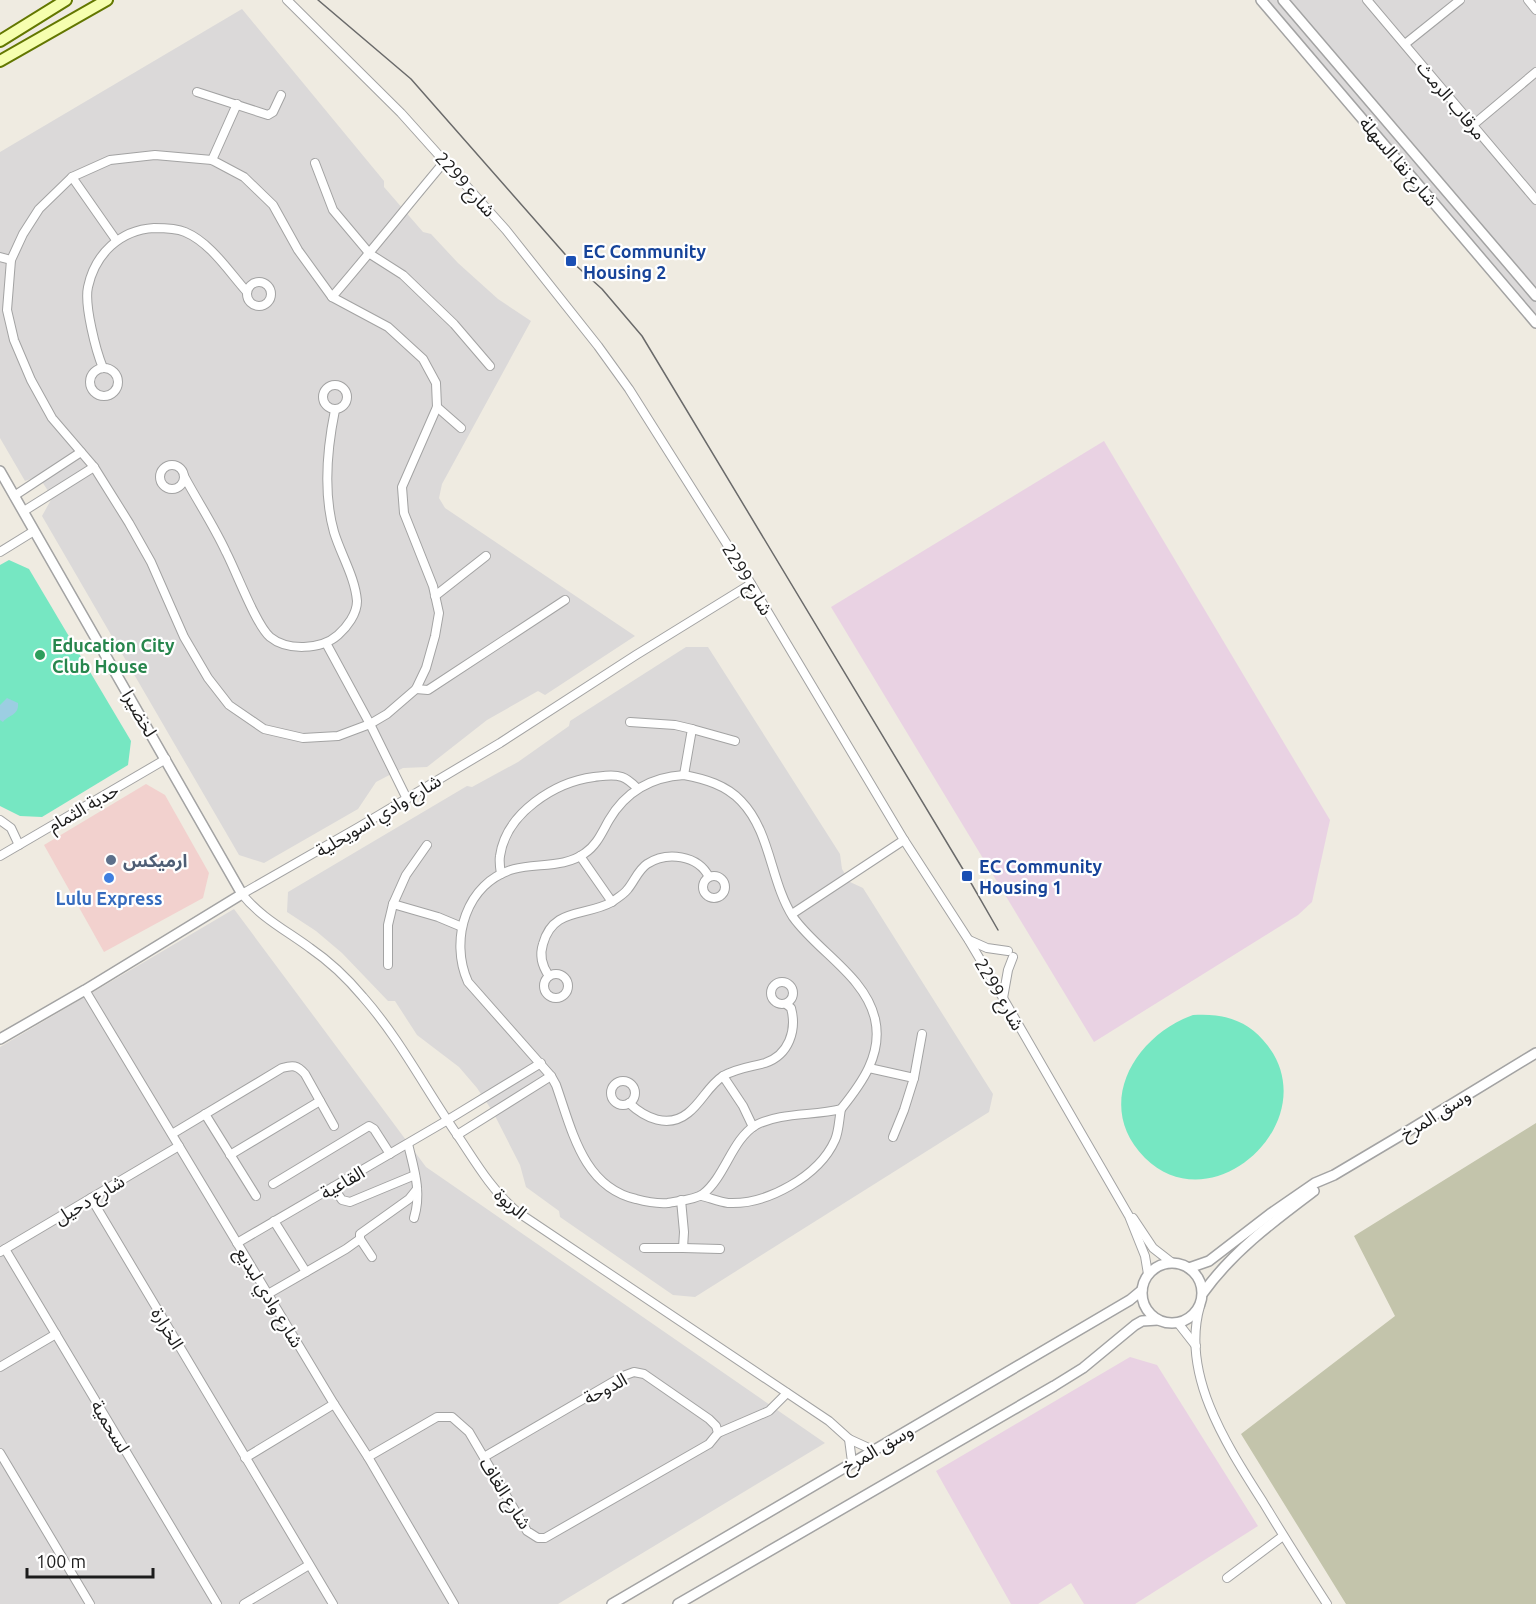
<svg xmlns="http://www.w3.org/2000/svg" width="1536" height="1604" viewBox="0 0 1536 1604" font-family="Ubuntu,'Noto Sans Arabic',sans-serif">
  <rect width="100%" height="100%" fill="#efebe1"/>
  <g fill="#dbd9d9">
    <polygon points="1255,0 1536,0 1536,323"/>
    <polygon points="242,9 384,181 384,187 423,232 431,234 458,263 498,299 531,321 442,484 439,498 445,508 635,636 545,695 538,691 487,720 427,767 403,768 376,782 358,809 264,863 239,855 42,516 52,498 50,494 41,480 36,477 25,481 0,438 0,152"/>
    <polygon points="686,647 708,647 840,854 842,869 850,882 863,888 993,1094 989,1112 695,1297 673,1295 560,1217 559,1211 526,1187 520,1165 493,1112 477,1088 459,1067 417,1035 395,1001 388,1001 342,953 316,931 287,912 288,892 467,786 472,787 518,762 569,726 570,721"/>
    <polygon points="234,909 426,1167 825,1443 558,1604 0,1604 0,1047"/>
  </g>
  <polygon fill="#f2d1ce" points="146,784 165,795 209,873 203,898 104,952 44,845"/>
  <g fill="#e9d2e3">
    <polygon points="1104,441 1330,820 1312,902 1298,915 1094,1042 831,607"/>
    <polygon points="1130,1357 1157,1365 1258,1526 1135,1604 1084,1604 1071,1583 1038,1604 1011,1604 936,1471"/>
  </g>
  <polygon fill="#c3c4ab" points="1536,1123 1536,1604 1346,1604 1241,1434 1395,1316 1354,1236"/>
  <g fill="#76e7c2">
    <polygon points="9,560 29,569 131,741 128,765 42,817 20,816 0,806 0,565"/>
    <path d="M 1193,1015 C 1220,1013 1245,1019 1263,1040 C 1331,1115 1215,1227 1145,1158 C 1093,1106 1134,1036 1193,1015 Z"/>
  </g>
  <path fill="#9ccee2" d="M 7,698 L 18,703 C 19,716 9,714 3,722 L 0,720 L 0,705 Z"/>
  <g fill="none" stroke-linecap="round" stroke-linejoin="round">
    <g stroke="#a3a3a3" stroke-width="10">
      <g id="minor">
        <polyline points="287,0 401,113 506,230 598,346 629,389 735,557 904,840 968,939 1003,998 1129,1216 1145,1256 1148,1274"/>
        <polyline points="1367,0 1536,200"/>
        <polyline points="1528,0 1536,10"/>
        <polyline points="1405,44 1460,0"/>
        <polyline points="197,92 268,115 273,112 281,95"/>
        <polyline points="1473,125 1536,72"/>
        <polygon points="155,155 212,160 244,177 273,205 298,250 332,297 388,327 423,359 436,383 437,407 402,487 404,513 433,586 439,613 435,636 426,668 416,689 387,714 370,724 338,736 303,738 264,729 229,705 208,678 184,637 151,562 129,523 94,467 52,418 31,380 14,340 7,310 11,260 23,234 39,209 72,177 110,160"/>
        <polyline points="212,160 237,104"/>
        <polyline points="315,163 333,210 370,254 403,275 454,324 490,366"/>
        <polyline points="72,177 116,240"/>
        <polyline points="0,257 11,260"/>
        <circle cx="259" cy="294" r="12"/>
        <path d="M 332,297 C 371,252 407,206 445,161"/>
        <path d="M 103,368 C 96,351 84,305 88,287 C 95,254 120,230 154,228 C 164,228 176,228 185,232 C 211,243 229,272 247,292"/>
        <circle cx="104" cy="382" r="14"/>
        <circle cx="335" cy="397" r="12"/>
        <polyline points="437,407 461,428"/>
        <circle cx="172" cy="477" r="12"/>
        <path d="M 184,476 C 198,502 214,526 226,552 C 236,571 256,625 270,637 C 287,651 321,650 338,635 C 347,627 357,614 357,601 C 355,577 341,555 334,532 C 323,493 327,449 335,410"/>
        <polyline points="14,496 81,452"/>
        <polyline points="24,511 94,467"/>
        <polyline points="0,552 34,531"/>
        <path d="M 751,584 L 636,655 L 500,743 L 359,827 L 242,894 C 260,917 287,931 310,948 C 329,961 348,979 363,997 C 400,1039 426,1090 458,1136 C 476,1163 491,1189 516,1211 L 829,1421 L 849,1439 L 873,1450"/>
        <polyline points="435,596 486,556"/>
        <polyline points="326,643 370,724 407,799"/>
        <polyline points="416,689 428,690 565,600"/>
        <polyline points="630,722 675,725 692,729 684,775"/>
        <polyline points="692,729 735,741"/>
        <path d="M 684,775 C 705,779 726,785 741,801 C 771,832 770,881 793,917 C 817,951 865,976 875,1019 C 883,1054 862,1083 841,1109 C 814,1116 781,1112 756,1125 C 732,1139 725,1177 703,1194 C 695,1200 677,1201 668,1203 C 656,1204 647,1202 636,1199 C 583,1187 572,1130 556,1085 L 551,1076 L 468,982 C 449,940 466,882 514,869 C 537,863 565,868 585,853 C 597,845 602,832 609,820 C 626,791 651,777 684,775 Z"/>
        <polyline points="0,820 11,828 19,845"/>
        <polyline points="0,856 166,759"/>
        <path d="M 501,874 C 500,868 499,862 500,856 C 506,813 555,782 594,777 C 604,776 613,774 622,777 C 628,779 633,784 637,788"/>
        <circle cx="714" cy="887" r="11"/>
        <path d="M 612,902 C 617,898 623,895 627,890 C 634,882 638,870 647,864 C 667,851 698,855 709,877"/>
        <polyline points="393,904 406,875 427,845"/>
        <polyline points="792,914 904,840"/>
        <polyline points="969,940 987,948 1008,951"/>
        <polyline points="388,965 388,925 393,904 438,917 462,927"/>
        <circle cx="556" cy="986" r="12"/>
        <path d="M 549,976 C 542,966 539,956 543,944 C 553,907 585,917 612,902 L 580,856"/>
        <circle cx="782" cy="993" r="11"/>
        <polyline points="85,990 334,1404 368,1457 454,1604"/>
        <polyline points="1003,998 1008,970 1013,957"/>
        <polyline points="869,1068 914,1078 904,1110 893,1137"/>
        <path d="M 723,1076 C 737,1068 750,1067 765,1063 C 789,1055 797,1030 791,1008 L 786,1004"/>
        <polyline points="914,1078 922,1034"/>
        <circle cx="623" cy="1093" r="12"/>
        <path d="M 629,1103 C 645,1118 668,1129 688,1113 C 702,1102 708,1086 723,1076 L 743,1106 L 753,1127"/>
        <polyline points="205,1114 256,1196"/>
        <path d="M 172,1134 L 282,1068 C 293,1065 297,1065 305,1074 L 334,1126"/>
        <polyline points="457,1135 551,1076"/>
        <path d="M 408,1144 C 414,1169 422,1192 414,1218"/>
        <polyline points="230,1155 320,1101"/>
        <polyline points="273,1184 369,1126 374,1129 390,1154"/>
        <polyline points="333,1187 342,1200 350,1202 415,1175"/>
        <path d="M 702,1196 C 710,1198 720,1202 728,1203 C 767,1205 819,1176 835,1140 C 839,1131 839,1119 841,1109"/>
        <polyline points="91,1198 333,1604"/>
        <polyline points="1133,1218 1153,1248 1171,1262"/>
        <polyline points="274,1221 306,1272"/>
        <polyline points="237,1243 446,1121 541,1063"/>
        <polyline points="644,1248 683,1248 684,1232 681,1200"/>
        <polyline points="683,1248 720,1249"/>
        <polyline points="5,1249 217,1604"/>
        <polyline points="0,1252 179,1146"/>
        <polyline points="372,1257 360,1239 360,1234 409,1199 417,1189"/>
        <polyline points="268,1294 346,1249 360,1239"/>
        <path d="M 1200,1306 C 1180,1375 1228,1447 1263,1502 C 1284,1537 1305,1570 1327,1604"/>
        <polyline points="1178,1323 1196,1346"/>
        <polyline points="0,1367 56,1334"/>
        <polyline points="718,1433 769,1411 787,1393"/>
        <polyline points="849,1439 852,1462"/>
        <polyline points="0,1453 90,1604"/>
        <polyline points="368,1457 437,1417 452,1417 469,1432 527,1531 538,1538 545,1538 709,1444 718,1433 716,1426 709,1419 644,1374 634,1372 623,1376 484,1457"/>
        <polyline points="245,1458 334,1404"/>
        <polyline points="1227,1578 1283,1536"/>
        <polyline points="244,1604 309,1565"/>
      </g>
    </g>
    <g stroke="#a3a3a3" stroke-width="12">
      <g id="tertiary">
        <polyline points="1261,0 1536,323"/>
        <polyline points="1283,0 1536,296"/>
        <polyline points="0,471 242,894 85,990 0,1039"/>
        <circle cx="1172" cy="1293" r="30"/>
        <polyline points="1189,1268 1209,1261 1270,1214 1315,1183 1334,1175 1398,1137 1536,1053"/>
        <path d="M 1203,1293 C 1232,1252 1274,1221 1314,1191"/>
        <polyline points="612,1604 1130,1300 1142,1290"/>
        <polyline points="678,1604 1054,1386 1083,1368 1135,1325 1142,1321 1158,1320"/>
      </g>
    </g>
    <g stroke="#637700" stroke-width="14">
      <g id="secondary">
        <polyline points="0,41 66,0"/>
        <polyline points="0,61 107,0"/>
      </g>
    </g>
    <use href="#minor" stroke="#fff" stroke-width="8"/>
    <use href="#tertiary" stroke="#fff" stroke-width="9"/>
    <use href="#secondary" stroke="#f6ffaf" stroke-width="10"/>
    <polyline stroke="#6a6a6a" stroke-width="1.5" points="318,0 411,79 571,261 602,289 642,336 967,876 998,930"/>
  </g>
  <g fill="#1a4fb4" stroke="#fff" stroke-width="2">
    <rect x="565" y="255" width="12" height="12" rx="3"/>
    <rect x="961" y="870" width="12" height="12" rx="3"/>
  </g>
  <circle fill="#2e9e5b" stroke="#fff" stroke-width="2" cx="40" cy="655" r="6"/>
  <circle fill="#5c6f8a" stroke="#fff" stroke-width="2" cx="111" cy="860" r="6"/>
  <circle fill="#3f7fe0" stroke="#fff" stroke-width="2" cx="109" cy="878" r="6"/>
  <g text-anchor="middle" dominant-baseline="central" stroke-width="4.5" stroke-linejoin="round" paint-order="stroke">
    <g font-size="18" fill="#1c1c1c" stroke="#fff">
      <text transform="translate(1452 100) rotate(50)">مرقاب الرمث</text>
      <text transform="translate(1399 161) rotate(50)">شارع نقا السهلة</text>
      <text transform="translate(466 184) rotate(48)">شارع 2299</text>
      <text transform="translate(748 579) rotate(59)">شارع 2299</text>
      <text transform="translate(140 713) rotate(60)">لخضيرا</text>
      <text transform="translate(83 807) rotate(-30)">حدبة الثمام</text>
      <text transform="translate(378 815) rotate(-31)">شارع وادي اسويحلية</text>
      <text transform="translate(1000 994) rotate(60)">شارع 2299</text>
      <text transform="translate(1435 1114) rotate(-32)">وسق المرخ</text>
      <text transform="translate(342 1182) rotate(-30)">القاعية</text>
      <text transform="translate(89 1199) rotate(-31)">شارع دحيل</text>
      <text transform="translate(511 1203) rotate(41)">الربوة</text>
      <text transform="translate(270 1297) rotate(59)">شارع وادي لبديع</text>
      <text transform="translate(168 1328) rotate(59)">الخرارة</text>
      <text transform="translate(605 1388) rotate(-28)">الدوحة</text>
      <text transform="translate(111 1426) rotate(59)">لسحمية</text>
      <text transform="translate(877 1448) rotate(-30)">وسق المرخ</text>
      <text transform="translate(506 1493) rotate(58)">شارع الغاف</text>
    </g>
    <g font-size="18" font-weight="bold" fill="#164399" stroke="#fff" text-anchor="start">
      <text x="583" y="251">EC Community<tspan x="583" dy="21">Housing 2</tspan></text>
      <text x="979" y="866">EC Community<tspan x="979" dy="21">Housing 1</tspan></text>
    </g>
    <g font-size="18" font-weight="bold" fill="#27864d" stroke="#fff" text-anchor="start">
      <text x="52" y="645">Education City<tspan x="52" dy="21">Club House</tspan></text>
    </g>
    <g font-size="18" font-weight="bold" fill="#4e5e75" stroke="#fff" text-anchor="start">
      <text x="123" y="860">ارميكس</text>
    </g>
    <g font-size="18" font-weight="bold" fill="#366cbe" stroke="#fff">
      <text x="109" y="898">Lulu Express</text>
    </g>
  </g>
  <path d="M27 1568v9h126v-9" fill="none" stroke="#1c1c1c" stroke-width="3"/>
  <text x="36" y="1568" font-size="18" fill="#1c1c1c" stroke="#ffffff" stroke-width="4.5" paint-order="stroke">100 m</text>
</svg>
